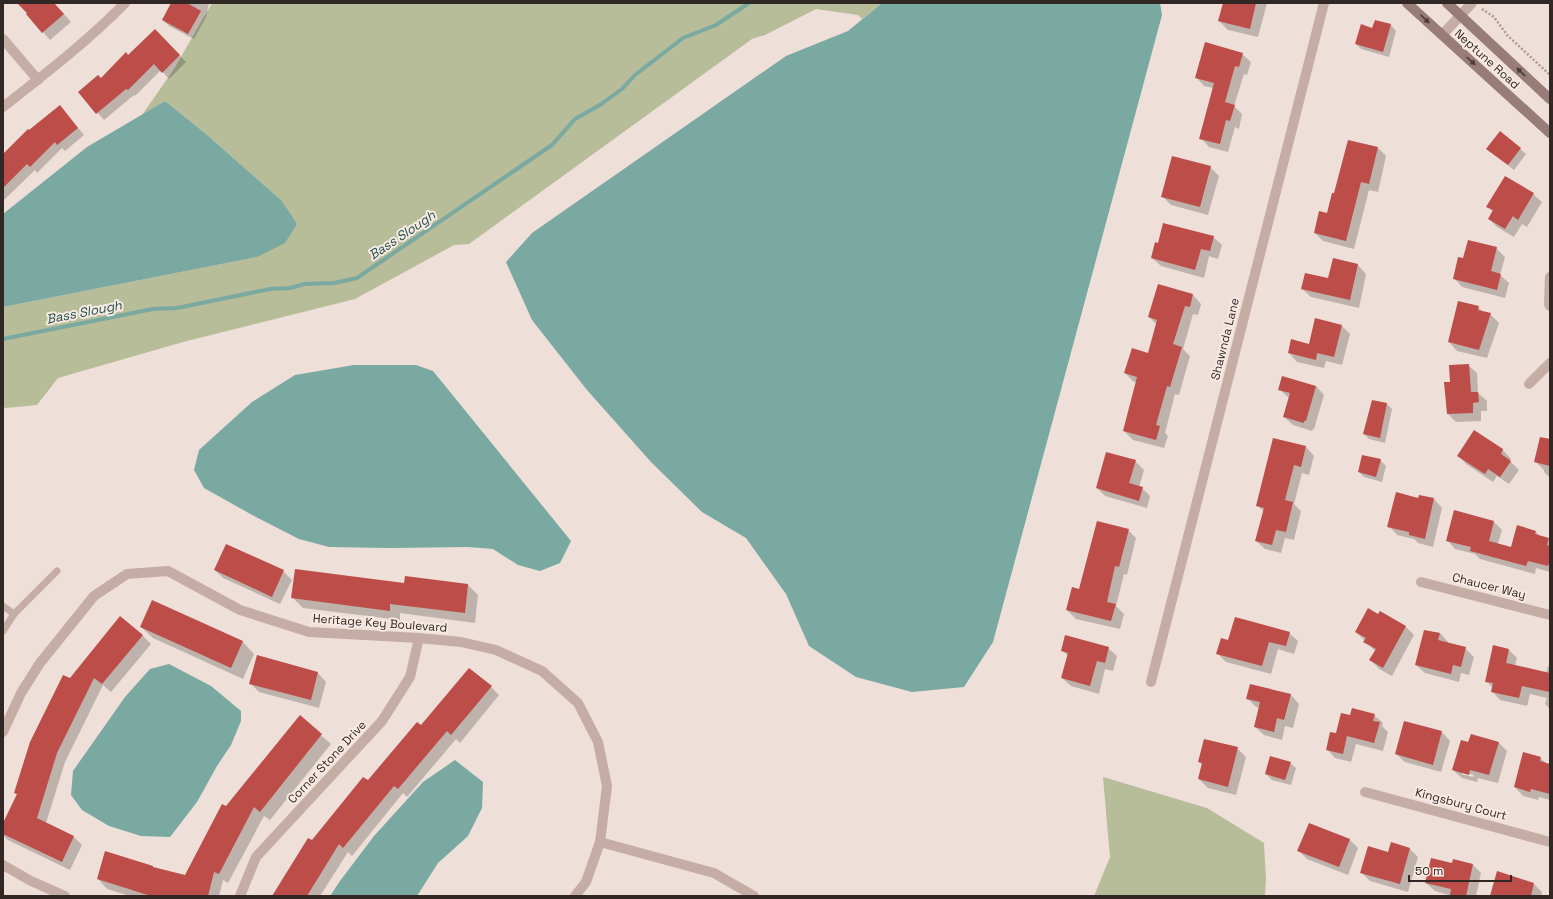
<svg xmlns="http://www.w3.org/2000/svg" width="1553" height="899" viewBox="0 0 1553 899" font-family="'Space Grotesk',sans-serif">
  <rect width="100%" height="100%" fill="#eedfd8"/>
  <g fill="#b7bc99">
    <polygon points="212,3 882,3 862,19 858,15 816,9 765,35 752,39 469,244 454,245 355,299 183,342 58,378 37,405 6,408 3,407 3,307 257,257 281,200 206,134 165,101 142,115 174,69"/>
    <polygon points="1103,777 1207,808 1264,843 1266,879 1265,896 1094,896 1110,857"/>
  </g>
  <g fill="#79a9a1">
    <polygon points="882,3 1160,3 1162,15 993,642 964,687 912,692 856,677 809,646 786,594 746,538 702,512 651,462 587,390 532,320 506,262 532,233 786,56 848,31"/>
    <polygon points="165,101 206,134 281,200 297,224 285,243 257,257 3,307 3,214 87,147"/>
    <polygon points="354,365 416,365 433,371 571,541 560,563 540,571 518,565 493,549 468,547 391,548 329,547 299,539 254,516 204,488 194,470 199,450 252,402 295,375"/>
    <polygon points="169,664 211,686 241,711 241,721 231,745 217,766 197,802 170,837 141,836 109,826 82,810 71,795 73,771 125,697 150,669"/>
    <polygon points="455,760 483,782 482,808 468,836 438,863 417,896 330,896 340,881 374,836 423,782"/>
  </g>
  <g fill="#0003" fill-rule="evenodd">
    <polygon points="18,3 54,3 71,22 50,40"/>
    <polygon points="173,3 209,3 206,17 194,39 169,26 163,20"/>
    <polygon points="1224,3 1267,3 1258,37 1228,30 1219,21"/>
    <polygon points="1391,25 1396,31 1389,57 1361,49 1356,44 1373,29"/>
    <polygon points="155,30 186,62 169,79 161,70 135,96 134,95 104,120 79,92 101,79 128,56"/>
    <polygon points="1242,54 1251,62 1247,75 1244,74 1234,106 1242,114 1239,129 1235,127 1228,152 1209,147 1201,138 1213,88 1204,86 1196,77"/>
    <polygon points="66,113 84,135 65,151 62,148 37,173 35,170 3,201 3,155 29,131"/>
    <polygon points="1378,148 1386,156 1378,192 1369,190 1354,249 1323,241 1315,233 1328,214 1335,194"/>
    <polygon points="1520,149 1526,154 1514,170 1493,154"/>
    <polygon points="1210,167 1219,176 1208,215 1171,205 1162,196"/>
    <polygon points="1533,194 1542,202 1527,227 1522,224 1514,237 1497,227 1489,219 1493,212 1487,206"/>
    <polygon points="1213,237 1222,245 1218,259 1209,256 1204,278 1161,266 1152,258 1159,244"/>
    <polygon points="1496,248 1505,257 1500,275 1509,283 1505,298 1462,287 1454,278 1464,259"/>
    <polygon points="1334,260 1358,265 1366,274 1359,308 1311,297 1302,289 1329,280"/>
    <polygon points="1159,285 1193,295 1201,304 1198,315 1193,314 1183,349 1190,356 1179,395 1175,394 1165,433 1168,436 1164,448 1133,440 1124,431 1137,382 1134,382 1125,373 1148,354 1157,325 1149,317"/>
    <polygon points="1478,307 1484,313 1490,314 1499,323 1487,358 1457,351 1449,342"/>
    <polygon points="1342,326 1350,334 1342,365 1326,361 1324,368 1297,362 1289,353 1309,345"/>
    <polygon points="1468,365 1477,373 1478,393 1487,401 1487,411 1481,411 1481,421 1456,422 1448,414 1451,383"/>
    <polygon points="1316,386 1324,395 1314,429 1313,429 1312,431 1293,425 1284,417 1289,398 1279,389"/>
    <polygon points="1387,404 1392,409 1385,443 1369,439 1364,434"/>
    <polygon points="1474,431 1503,450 1511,459 1510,461 1519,470 1509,484 1497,476 1493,482 1466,464 1458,455"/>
    <polygon points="1550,440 1550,478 1544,472 1544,470 1535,461"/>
    <polygon points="1306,447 1314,456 1309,475 1302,473 1294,504 1301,511 1294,540 1285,538 1281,553 1265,549 1256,541 1264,512 1258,506"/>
    <polygon points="1380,460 1386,466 1382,482 1364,477 1359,472"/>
    <polygon points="1135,461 1144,470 1139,487 1142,488 1150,496 1147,508 1105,496 1097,488"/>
    <polygon points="1420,496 1434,499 1442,508 1433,547 1418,543 1414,539 1397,535 1389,526 1419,499"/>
    <polygon points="1494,522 1502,530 1498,544 1511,548 1536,532 1541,537 1548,539 1550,541 1550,572 1536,568 1535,574 1480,559 1475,554 1455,549 1447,540"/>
    <polygon points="1128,530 1136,538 1127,575 1124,574 1116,606 1124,614 1120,629 1076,619 1067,610 1080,590"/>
    <polygon points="215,570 283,571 292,580 280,604 223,578"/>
    <polygon points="405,584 468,585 478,595 475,623 400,613 400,620 303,608 292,597"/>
    <polygon points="153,601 243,642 254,654 243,679 153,638 141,627"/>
    <polygon points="1380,612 1406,627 1414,635 1392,676 1379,669 1371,660 1375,651 1356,632 1379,615"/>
    <polygon points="1425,631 1440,633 1448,642 1448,644 1465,648 1474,657 1469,675 1461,673 1459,682 1425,673 1416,665"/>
    <polygon points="1289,633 1298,641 1294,654 1278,649 1271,674 1226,662 1218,654 1229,642"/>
    <polygon points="142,635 151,644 111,692 103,685 65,762 46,823 74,837 82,845 70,870 8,840 3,835 3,825 18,795 15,793 70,679"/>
    <polygon points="1108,648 1117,656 1113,671 1105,669 1099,694 1071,686 1062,678 1068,656 1062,650"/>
    <polygon points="1509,650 1517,658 1515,666 1546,673 1548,666 1550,667 1550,709 1545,704 1547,698 1530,694 1527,706 1500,700 1492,691 1493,688 1486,681"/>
    <polygon points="258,656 318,673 326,682 319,708 259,692 250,683"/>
    <polygon points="1251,685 1291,695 1299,704 1293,728 1285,726 1282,740 1264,735 1255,727 1260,708 1256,707 1247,698"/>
    <polygon points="491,687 499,695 460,743 456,739 407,797 403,793 352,856 348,852 320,896 274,896 312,842 368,781 421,727"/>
    <polygon points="1374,715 1383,723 1382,726 1388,732 1383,751 1356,744 1351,762 1335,758 1327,749 1351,716"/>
    <polygon points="300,717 331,744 270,820 264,816 228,883 223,880 219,896 130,896 107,889 98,879 153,867 186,876 227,808"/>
    <polygon points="1442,732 1450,741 1441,772 1405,762 1396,754"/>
    <path d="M 1498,742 L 1507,751 L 1498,783 L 1478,778 L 1477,782 L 1462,778 L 1453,770 L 1469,743 ZM 1462,772 L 1474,775 L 1473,777 L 1462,774 Z"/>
    <polygon points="1237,748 1246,757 1236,795 1208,788 1199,779 1203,765 1199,762"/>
    <polygon points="1540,758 1547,764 1550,765 1550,800 1539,797 1538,800 1523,796 1515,787"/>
    <polygon points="1290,763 1296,768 1291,785 1272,780 1266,774"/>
    <polygon points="1309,824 1350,840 1358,848 1348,875 1307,859 1299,851"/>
    <polygon points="1410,849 1418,857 1408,892 1370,881 1361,872 1389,853"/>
    <polygon points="1454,860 1473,865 1481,873 1476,896 1452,896 1435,891 1426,883 1453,865"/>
    <polygon points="1498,872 1534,884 1542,892 1541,896 1491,896"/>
  </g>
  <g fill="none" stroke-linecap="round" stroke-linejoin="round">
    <polyline stroke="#79a9a1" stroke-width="4" points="3,339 153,309 177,308 270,289 291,288 304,284 334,283 357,278 552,145 575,119 600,105 622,89 635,75 683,38 716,25 749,3"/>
  </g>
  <g fill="#bc4d48">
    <polygon points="17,3 54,3 64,14 42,33 26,14 27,13"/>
    <polygon points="171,3 187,3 201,11 188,34 162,20"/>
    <polygon points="1223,3 1256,3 1250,29 1218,21"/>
    <polygon points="1375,20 1391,24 1383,52 1355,44 1361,24 1372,28"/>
    <polygon points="155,29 180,55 162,73 154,64 128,90 126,89 96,114 78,92 98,75 101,78 126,52 128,55"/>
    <polygon points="1205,42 1243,53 1239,67 1235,66 1225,102 1235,105 1230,121 1226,120 1220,144 1199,139 1214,83 1195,78"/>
    <polygon points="60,105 78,128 57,145 55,142 30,167 27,164 3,188 3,154 28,129 29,130"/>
    <polygon points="1500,131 1521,148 1508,165 1486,149"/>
    <polygon points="1348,140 1378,147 1369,184 1361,182 1346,241 1314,233 1319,211 1327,213 1332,193 1334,193"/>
    <polygon points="1172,156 1211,166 1200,207 1161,197"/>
    <polygon points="1505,176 1534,193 1518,220 1513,216 1505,229 1488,219 1493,210 1486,207"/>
    <polygon points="1163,223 1214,236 1210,251 1201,249 1195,270 1151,258 1155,242 1158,243"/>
    <polygon points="1468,240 1497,247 1491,271 1501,274 1497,290 1453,279 1458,257 1463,258"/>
    <polygon points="1333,258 1358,264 1350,300 1301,289 1305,273 1328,278"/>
    <polygon points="1158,284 1193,294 1190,307 1185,306 1173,344 1182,347 1170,387 1167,386 1156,425 1160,426 1156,440 1123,431 1137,377 1124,373 1132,348 1148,353 1157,320 1148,317"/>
    <polygon points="1458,301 1479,306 1478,310 1491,313 1479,350 1448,342"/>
    <polygon points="1315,318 1342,325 1334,357 1317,353 1316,360 1288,353 1291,339 1309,344"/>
    <polygon points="1469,364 1471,392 1478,392 1479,402 1473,403 1473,413 1447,414 1444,382 1450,382 1449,365"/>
    <polygon points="1282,376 1316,386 1306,421 1304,421 1304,423 1283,417 1290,393 1278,390"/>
    <polygon points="1372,400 1387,403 1380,438 1363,434"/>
    <polygon points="1474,430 1503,449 1501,454 1511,461 1500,477 1488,469 1485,474 1457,456"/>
    <polygon points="1540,437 1550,439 1550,466 1534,462"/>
    <polygon points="1273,438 1306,446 1301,467 1294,465 1285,500 1293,502 1286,532 1276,530 1272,545 1255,541 1264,508 1256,506"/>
    <polygon points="1106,452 1136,460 1129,483 1143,487 1139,501 1096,488"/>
    <polygon points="1362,455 1381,459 1376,477 1358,472"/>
    <polygon points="1396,492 1418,498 1419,495 1434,498 1425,539 1409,535 1409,532 1387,527"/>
    <polygon points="1454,510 1494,521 1489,541 1511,547 1517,525 1536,531 1535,534 1549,538 1547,545 1550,546 1550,560 1548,566 1528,561 1526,566 1470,551 1471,547 1446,541"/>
    <polygon points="1097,521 1129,529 1119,567 1115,566 1107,602 1116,604 1111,621 1066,610 1072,587 1079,589"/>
    <polygon points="226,544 284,570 272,597 214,570"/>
    <polygon points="295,569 404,583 405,576 468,584 465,613 390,604 390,611 291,598"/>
    <polygon points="152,600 243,641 231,668 140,627"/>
    <polygon points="1368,608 1378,614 1380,611 1406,626 1383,668 1369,660 1376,649 1363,642 1366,638 1355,632"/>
    <polygon points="120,616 143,635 102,684 94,678 57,753 37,818 74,836 62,862 3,834 3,823 17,794 14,793 30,742 63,675 70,678"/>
    <polygon points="1235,617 1290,632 1286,646 1269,642 1262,666 1216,654 1221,638 1228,640"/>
    <polygon points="1424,630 1440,633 1438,640 1466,647 1461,667 1453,665 1451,674 1415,665"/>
    <polygon points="1065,635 1109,647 1105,663 1097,661 1090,686 1061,678 1068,653 1061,651"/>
    <polygon points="1493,645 1509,649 1506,663 1550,673 1550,692 1522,686 1519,698 1491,692 1493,683 1485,682"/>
    <polygon points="257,655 318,672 311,700 249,684"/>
    <polygon points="469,668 492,686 451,735 447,731 398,789 394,786 343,848 339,844 307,896 272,896 308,838 312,840 363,777 368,780 417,722 421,725"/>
    <polygon points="1250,684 1291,694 1284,720 1277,718 1274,732 1254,727 1260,702 1246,699"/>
    <polygon points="1352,708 1375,714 1373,721 1380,722 1374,743 1347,736 1343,754 1326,750 1330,732 1336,733 1341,713 1350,715"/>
    <polygon points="300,715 322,734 260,812 254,807 219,874 214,872 208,896 151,896 97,879 105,851 153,866 153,867 185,875 222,804 226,806"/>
    <polygon points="1404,721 1442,731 1433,765 1395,754"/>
    <polygon points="1471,734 1499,742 1489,775 1470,770 1469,775 1452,770 1461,740 1468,742"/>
    <polygon points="1204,739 1238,747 1228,787 1198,779 1202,763 1198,762"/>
    <polygon points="1523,752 1541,757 1540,761 1550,764 1550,794 1531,789 1530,792 1514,787"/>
    <polygon points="1270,756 1291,762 1285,780 1265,774"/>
    <polygon points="1309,823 1350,839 1339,867 1297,851"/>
    <polygon points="1391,842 1410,848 1400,884 1360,873 1368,846 1388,852"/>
    <polygon points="1431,858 1452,863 1453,859 1473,864 1466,896 1450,896 1451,889 1425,883"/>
    <polygon points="1497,871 1534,883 1531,896 1490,896"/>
  </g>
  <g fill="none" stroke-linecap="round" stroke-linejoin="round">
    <polyline stroke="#b1978f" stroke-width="2.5" stroke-dasharray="2 2" stroke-linecap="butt" points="1482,9 1494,17 1507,35 1550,75"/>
    <g stroke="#c5ada5" stroke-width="7">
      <polyline points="3,606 14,614"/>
      <polyline points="3,631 14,614 57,571"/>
    </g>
    <g stroke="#c5ada5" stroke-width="10">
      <polyline points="1442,35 1472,3"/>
      <polyline points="3,39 38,80"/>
      <path d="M 3,107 C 45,74 88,41 125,3"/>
      <polyline points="1550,277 1549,304 1550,306"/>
      <polyline points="1529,384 1550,363"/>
      <polyline points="1421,582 1550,615"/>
      <polyline points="1151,682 1324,3"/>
      <polyline points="3,732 21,693 40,663 94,596 127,574 168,571 240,610 309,632 419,638 461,642 496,650 542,671 578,703 598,742 607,786 600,842 586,882 575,896"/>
      <polyline points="1365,792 1550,842"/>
      <polyline points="600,842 714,873 754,896"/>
      <polyline points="3,865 31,881 65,896"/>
      <polyline points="240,896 256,857 382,721 410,677 419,638"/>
    </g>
    <g stroke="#987c77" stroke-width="10">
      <polyline points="1407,3 1550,133"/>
      <polyline points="1447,3 1550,99"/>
    </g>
  </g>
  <defs><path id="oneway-solid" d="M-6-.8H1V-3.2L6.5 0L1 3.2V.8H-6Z"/></defs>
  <g fill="#4b3c3a">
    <use href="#oneway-solid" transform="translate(1425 19) rotate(43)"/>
    <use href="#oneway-solid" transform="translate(1471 61) rotate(42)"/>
    <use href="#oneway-solid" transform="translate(1521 72) rotate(-137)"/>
  </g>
  <g text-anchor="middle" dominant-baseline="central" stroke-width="4" stroke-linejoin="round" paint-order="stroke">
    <g font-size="12" fill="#312725" stroke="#f7eae3">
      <text transform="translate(1487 59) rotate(42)">Neptune Road</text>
      <text transform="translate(1225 339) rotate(-76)">Shawnda Lane</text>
      <text transform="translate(1489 586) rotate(14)">Chaucer Way</text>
      <text transform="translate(380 623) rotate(4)">Heritage Key Boulevard</text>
      <text transform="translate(327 762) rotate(-47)">Corner Stone Drive</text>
      <text transform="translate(1461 804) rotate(15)">Kingsbury Court</text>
    </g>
    <g font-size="13" font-style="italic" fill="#1f4f49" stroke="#f7eae3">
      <text transform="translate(402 235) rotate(-34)">Bass Slough</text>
      <text transform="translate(84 312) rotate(-11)">Bass Slough</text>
    </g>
  </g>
  <rect width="1553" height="899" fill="none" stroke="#312725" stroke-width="8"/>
  <path d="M1409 875v6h102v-6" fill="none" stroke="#312725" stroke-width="2"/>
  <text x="1415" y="875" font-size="12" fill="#312725" stroke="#f7eae3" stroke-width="3" paint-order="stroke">50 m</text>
</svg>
